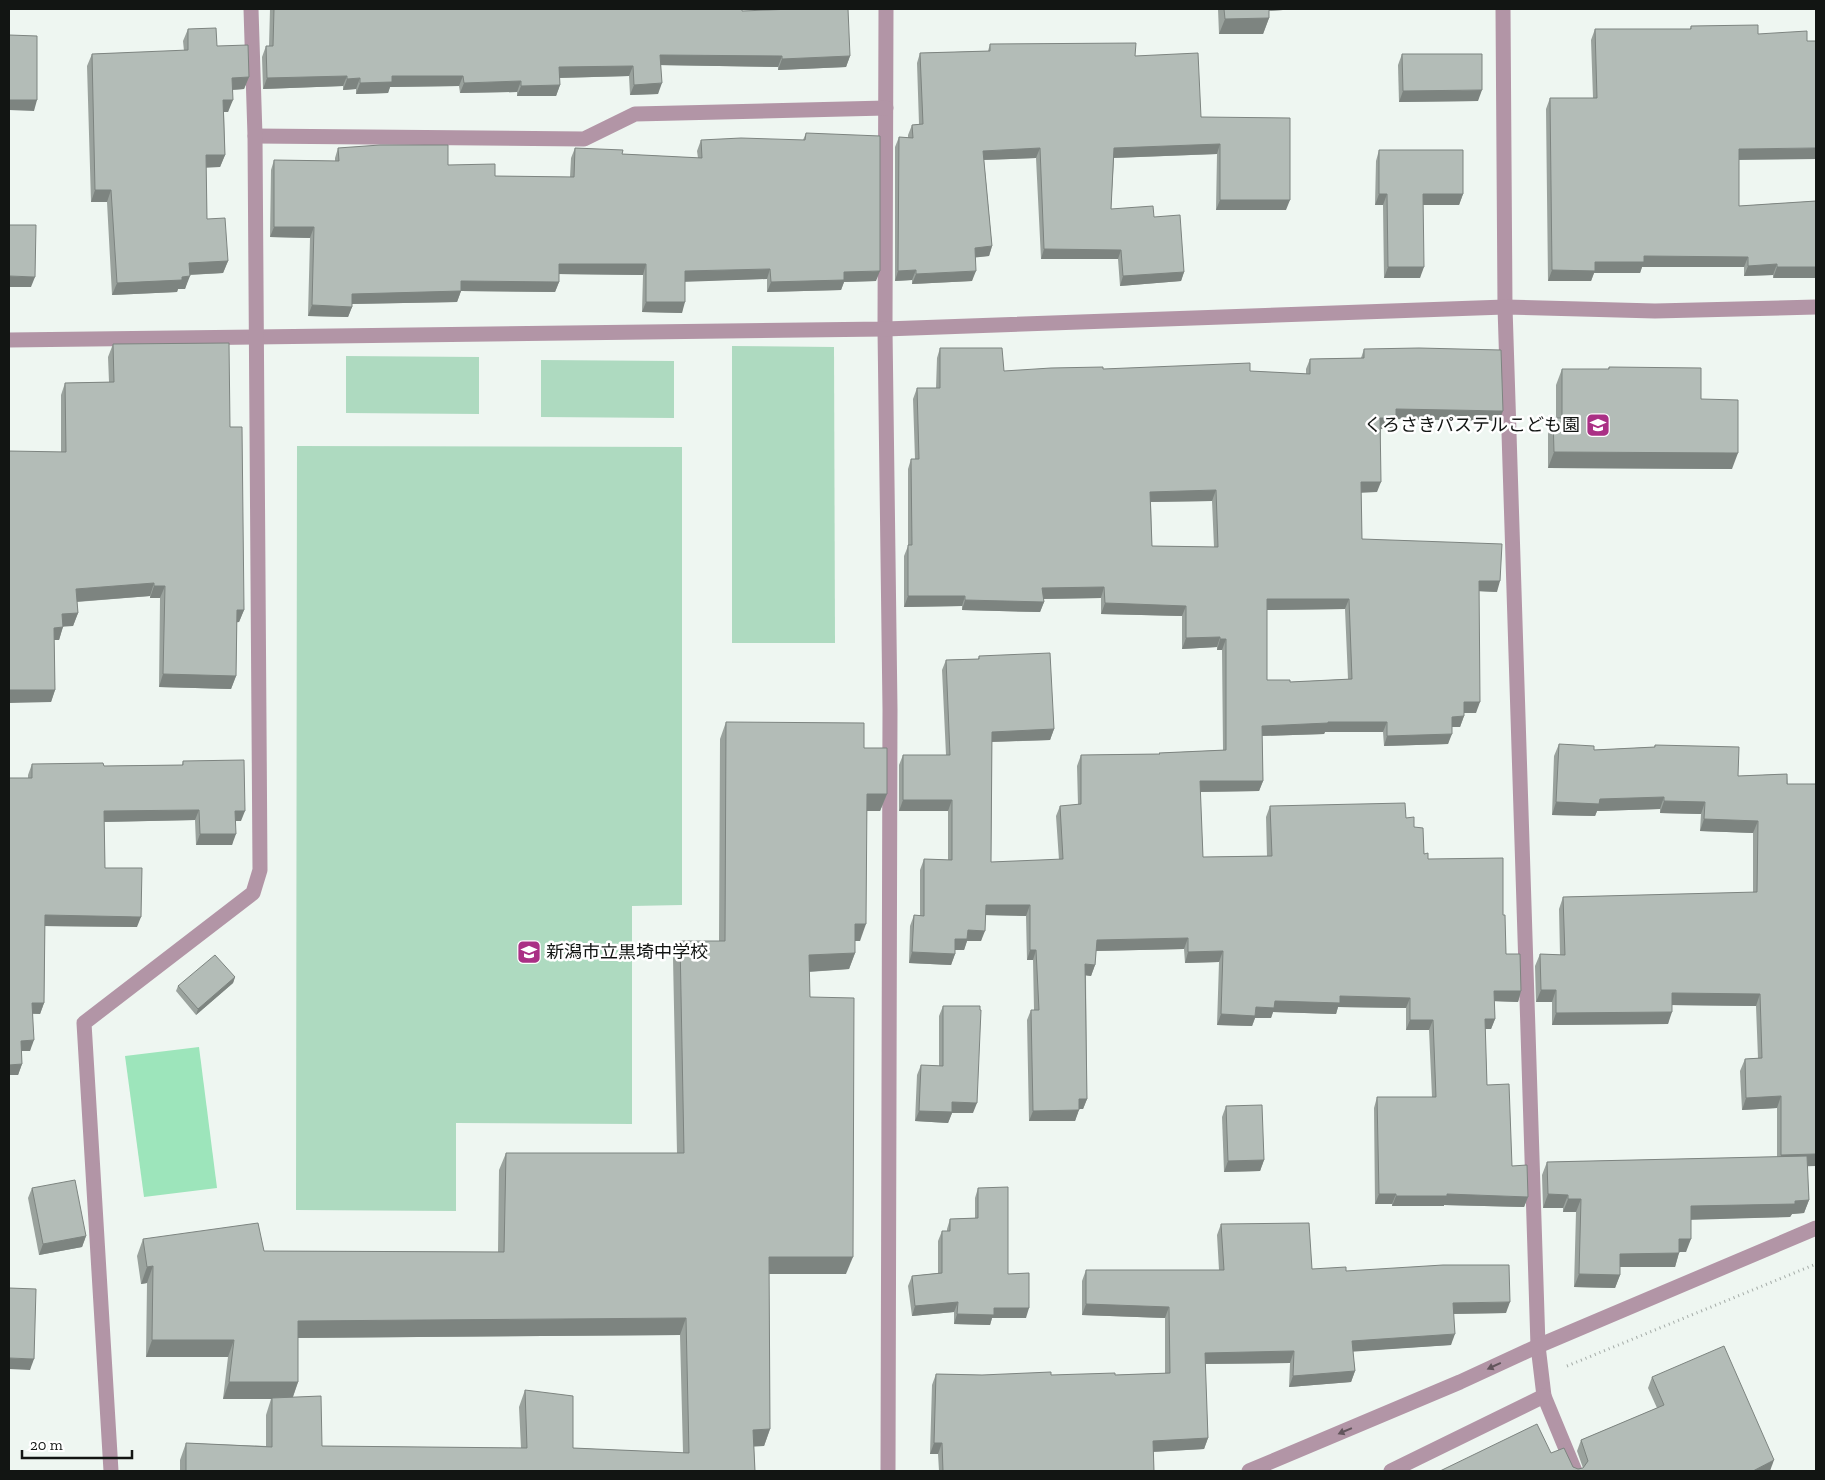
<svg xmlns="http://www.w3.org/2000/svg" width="1825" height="1480" viewBox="0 0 1825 1480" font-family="'Zilla Slab','Noto Sans JP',serif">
  <rect width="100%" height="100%" fill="#eef6f1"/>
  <g fill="#aedac0">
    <polygon points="732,346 834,347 835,643 732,643"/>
    <polygon points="346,356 479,357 479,414 346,413"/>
    <polygon points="541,360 674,361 674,418 541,417"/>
    <polygon points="297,446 682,447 682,905 632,906 632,1124 456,1123 456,1211 296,1210"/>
  </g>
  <polygon fill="#9de5bb" points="199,1047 217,1188 144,1197 125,1056"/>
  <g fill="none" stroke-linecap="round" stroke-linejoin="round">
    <polyline stroke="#a4aba7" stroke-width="3" stroke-dasharray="1 4" stroke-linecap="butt" points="1567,1366 1816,1264"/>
    <g stroke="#b295a6" stroke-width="15">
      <polyline points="886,9 885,329 890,709 888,1471"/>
      <polyline points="1503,9 1505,307 1538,1346 1544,1396 1575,1471"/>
      <polyline points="255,136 584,139 635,114 886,108"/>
      <polyline points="9,340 885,329 1505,307 1655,311 1816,307"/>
      <polyline points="111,1471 84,1023 253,893 260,870 255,136 251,9"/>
      <polyline points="1249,1471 1460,1382 1538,1346 1816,1228"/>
      <polyline points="1391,1471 1544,1396"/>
    </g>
  </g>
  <g fill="#9aa29d" fill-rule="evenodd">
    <polygon points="270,9 742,9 742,11 850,56 846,67 778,70 778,67 661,65 658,94 630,95 629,76 559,78 560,85 556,96 517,96 517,92 460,93 459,86 390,87 388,93 356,94 356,89 343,90 343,86 263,89 262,57 266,46 269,46"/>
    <polygon points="1218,9 1284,9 1283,10 1269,11 1269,18 1263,34 1219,34"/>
    <polygon points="1691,26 1739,160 1739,206 1816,201 1773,278 1773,275 1744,276 1744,267 1642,267 1640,273 1594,273 1591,281 1548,281 1546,109 1550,98 1593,98 1591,40 1595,29 1690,29"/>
    <polygon points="188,29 217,46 249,77 244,89 233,90 228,112 224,112 225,155 220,167 206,167 207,219 228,261 223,273 189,275 185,289 178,289 177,292 112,295 107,202 91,202 87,66 92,54 184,51 183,41"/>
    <polygon points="990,44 1135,56 1201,117 1286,210 1216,210 1217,154 1114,158 1111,209 1154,217 1184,272 1181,281 1120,286 1118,259 1041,259 1036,158 984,160 992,246 989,256 975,257 972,281 912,284 912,280 895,281 895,147 899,137 908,138 908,135 912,125 919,124 917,63 920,53 988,51"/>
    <polygon points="1402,54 1478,101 1399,102 1398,65"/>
    <polygon points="806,133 876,281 844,282 841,290 767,292 767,279 685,281 682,313 642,312 643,275 559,274 559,282 555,292 461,291 457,302 352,304 352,307 348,317 308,316 310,238 270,237 271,170 274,160 335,161 335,158 338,148 448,165 495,176 570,177 571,158 575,148 622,154 698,158 697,151 701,140 803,140"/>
    <polygon points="1379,150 1463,194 1459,205 1423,205 1420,278 1384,278 1383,205 1375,205 1376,161"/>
    <polygon points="113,344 230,427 244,610 239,622 237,622 236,676 231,689 159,687 160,598 150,598 150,596 77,602 78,613 73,626 63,626 59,640 54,640 55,690 51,702 61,452 61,395 65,383 109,382 108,357"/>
    <path d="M 940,348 L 1004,371 L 1103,369 L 1250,371 L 1306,374 L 1306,369 L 1310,359 L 1361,358 L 1364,349 L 1499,421 L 1396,419 L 1393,428 L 1381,429 L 1377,492 L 1361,492 L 1362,539 L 1497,592 L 1479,591 L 1476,713 L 1464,713 L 1464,716 L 1460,727 L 1452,727 L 1448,744 L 1384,746 L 1383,732 L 1325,732 L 1324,734 L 1262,736 L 1263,781 L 1259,791 L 1200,792 L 1203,857 L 1267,856 L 1266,817 L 1270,806 L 1406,818 L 1414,827 L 1424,854 L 1428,859 L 1503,915 L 1506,954 L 1521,991 L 1518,1002 L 1494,1001 L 1495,1019 L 1491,1029 L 1485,1029 L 1487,1085 L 1512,1166 L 1528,1197 L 1524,1207 L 1444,1205 L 1444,1206 L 1392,1206 L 1392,1204 L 1375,1204 L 1374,1108 L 1377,1097 L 1432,1097 L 1429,1030 L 1406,1030 L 1406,1008 L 1338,1007 L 1336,1014 L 1273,1012 L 1271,1018 L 1255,1018 L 1252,1026 L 1217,1025 L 1219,962 L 1185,963 L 1184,949 L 1096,951 L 1095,965 L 1091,976 L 1086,975 L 1087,1099 L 1083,1109 L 1079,1109 L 1075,1121 L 1029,1121 L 1027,1020 L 1031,1010 L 1034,1010 L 1033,960 L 1027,960 L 1026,916 L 986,915 L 981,941 L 967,941 L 964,950 L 955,950 L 955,954 L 951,965 L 909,963 L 910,926 L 914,915 L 920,916 L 920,870 L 924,859 L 948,860 L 948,811 L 899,811 L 899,765 L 903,755 L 946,755 L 942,670 L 946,660 L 978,659 L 979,656 L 1054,729 L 1050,740 L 992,742 L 991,862 L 1059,860 L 1056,816 L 1060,806 L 1078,805 L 1077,766 L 1081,755 L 1159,754 L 1159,753 L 1223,750 L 1222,650 L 1217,650 L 1217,647 L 1182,649 L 1182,616 L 1101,614 L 1101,598 L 1043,599 L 1044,602 L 1040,612 L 962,610 L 962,606 L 904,607 L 904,556 L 908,546 L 908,469 L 911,459 L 915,459 L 913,399 L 917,388 L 936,388 L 937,358 ZM 1212,501 L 1214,547 L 1152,546 L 1151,502 ZM 1345,609 L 1348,679 L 1290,682 L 1267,680 L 1267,610 Z"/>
    <polygon points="1609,367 1701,399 1732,469 1548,468 1548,434 1553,418 1556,418 1556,385 1562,369 1608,369"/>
    <path d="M 726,722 L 864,748 L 887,794 L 880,811 L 867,811 L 860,941 L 855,941 L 855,953 L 849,969 L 809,972 L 810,997 L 846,1274 L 769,1274 L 770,1429 L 764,1446 L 754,1446 L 755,1471 L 180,1471 L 180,1460 L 186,1443 L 266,1446 L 266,1415 L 271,1399 L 223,1399 L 228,1357 L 146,1357 L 147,1283 L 141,1284 L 137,1256 L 143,1239 L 264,1251 L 498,1252 L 499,1170 L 506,1153 L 677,1153 L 673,958 L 680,941 L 719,941 L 720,739 ZM 680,1335 L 683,1453 L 573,1448 L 525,1390 L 519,1407 L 521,1448 L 322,1446 L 293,1397 L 298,1382 L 298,1338 Z"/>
    <polygon points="1559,744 1594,750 1654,747 1655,745 1738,776 1787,774 1816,1166 1807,1166 1809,1200 1804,1213 1792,1214 1790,1217 1691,1219 1686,1252 1679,1252 1675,1267 1620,1267 1620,1275 1615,1288 1574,1287 1576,1212 1563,1212 1563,1208 1543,1208 1542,1175 1547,1162 1777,1157 1777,1108 1742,1110 1740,1071 1745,1059 1758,1058 1756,1006 1672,1005 1668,1024 1552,1025 1552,1002 1536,1002 1535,966 1540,954 1560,955 1559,909 1563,897 1753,893 1753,833 1700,831 1701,814 1660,813 1660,809 1597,811 1595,816 1552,815 1554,756"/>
    <polygon points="183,761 241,821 236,821 232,845 196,845 195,820 104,822 105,868 137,927 45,926 44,1003 40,1014 33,1014 30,1051 22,1051 22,1064 18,1075 9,1075 9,778 28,778 28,775 32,764 104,766 182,765"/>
    <polygon points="235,977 233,983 196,1015 176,991 178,986"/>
    <polygon points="943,1006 973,1113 952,1113 948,1123 915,1121 917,1075 921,1065 939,1066 939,1016"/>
    <polygon points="1226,1106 1264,1160 1260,1171 1224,1172 1222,1117"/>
    <polygon points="32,1188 86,1236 82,1247 39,1255 28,1198"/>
    <polygon points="978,1188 1008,1274 1026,1318 992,1318 990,1325 954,1324 954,1312 912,1316 908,1286 912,1276 938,1273 938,1241 942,1231 947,1231 947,1229 950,1219 975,1218 975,1198"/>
    <polygon points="1221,1224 1312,1269 1346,1271 1506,1313 1453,1314 1451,1345 1353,1351 1355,1371 1351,1382 1289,1387 1290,1363 1205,1364 1208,1438 1204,1449 1153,1452 1154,1471 939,1471 938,1454 930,1454 932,1385 936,1374 982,1375 1115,1375 1165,1373 1165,1318 1082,1315 1082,1281 1086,1270 1219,1270 1217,1235"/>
    <polygon points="1652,1377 1770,1471 1440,1471 1551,1453 1573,1467 1578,1469 1583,1468 1577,1451 1581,1440 1657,1408 1648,1388"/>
  </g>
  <g fill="#7d8480">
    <polygon points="1263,9 1284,9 1283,10 1263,11"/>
    <polygon points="1269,18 1263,34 1219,34 1225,19"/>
    <polygon points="660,55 782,56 778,67 656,65"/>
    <polygon points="850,56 846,67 778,70 782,59"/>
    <polygon points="633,66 629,76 555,78 559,67"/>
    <polygon points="347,76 343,86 263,89 267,78"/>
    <polygon points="392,76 463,76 459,86 390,87 388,93 356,94 360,83"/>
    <polygon points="249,77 244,89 228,90 232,78"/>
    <polygon points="360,78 356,89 343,90 347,79"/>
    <polygon points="521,81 517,92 460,93 464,83"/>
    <polygon points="662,83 658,94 630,95 634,85"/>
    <polygon points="560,85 556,96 517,96 521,86"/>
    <polygon points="1482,90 1478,101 1399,102 1403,91"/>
    <polygon points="9,100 37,100 34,111 9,110"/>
    <polygon points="223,100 233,100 228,112 219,112"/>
    <polygon points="1220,144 1217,154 1110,158 1114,148"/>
    <polygon points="1040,148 1036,158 979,160 983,151"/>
    <polygon points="1816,148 1816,159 1735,160 1739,149"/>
    <polygon points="206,155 225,155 220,167 201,168"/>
    <polygon points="95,190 111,190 107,202 91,202"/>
    <polygon points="1379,194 1387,194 1383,205 1375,205"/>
    <polygon points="1423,194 1463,194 1459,205 1419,205"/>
    <polygon points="1220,200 1290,200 1286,210 1216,210"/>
    <polygon points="274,227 314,227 310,238 270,237"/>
    <polygon points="992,246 989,256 971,258 975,248"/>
    <polygon points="1044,249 1121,250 1118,259 1041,259"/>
    <polygon points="1644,256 1748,257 1744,267 1642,267 1640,273 1594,273 1591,281 1548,281 1552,270 1595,262"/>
    <polygon points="228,261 223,273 184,275 189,263"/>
    <polygon points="559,264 646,264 643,275 555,274"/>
    <polygon points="1777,264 1773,275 1744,276 1748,266"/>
    <polygon points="1388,267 1424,267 1420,278 1384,278"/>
    <polygon points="1777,267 1816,267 1816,278 1773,278"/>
    <polygon points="770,269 767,279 681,282 685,271"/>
    <polygon points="916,270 912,280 895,281 898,271"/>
    <polygon points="880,271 876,281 844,282 841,290 767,292 771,282 844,272"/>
    <polygon points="976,271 972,281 912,284 916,274"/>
    <polygon points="1184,272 1181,281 1120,286 1123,276"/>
    <polygon points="9,276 35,277 31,287 9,287"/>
    <polygon points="190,276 185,289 178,289 177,292 112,295 117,283"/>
    <polygon points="461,281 559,282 555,292 461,291 457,302 349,304 352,294"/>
    <polygon points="646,302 685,302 682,313 642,312"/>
    <polygon points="312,305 352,307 348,317 308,316"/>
    <polygon points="1396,409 1503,411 1499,421 1396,419 1393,428 1377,429 1380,418"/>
    <polygon points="1554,452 1738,453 1732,469 1548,468"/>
    <polygon points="1361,482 1381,482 1377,492 1357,493"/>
    <polygon points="1216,490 1212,501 1147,502 1150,492"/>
    <polygon points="1479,581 1500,581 1497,592 1475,591"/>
    <polygon points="154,583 150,596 72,602 76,589"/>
    <polygon points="154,586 165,586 160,598 150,598"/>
    <polygon points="1104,587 1101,598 1038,599 1042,588"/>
    <polygon points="908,596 965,596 962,606 904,607"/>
    <polygon points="1267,599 1349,599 1345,609 1263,610"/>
    <polygon points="965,600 1044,602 1040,612 962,610"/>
    <polygon points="1105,603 1186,606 1182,616 1101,614"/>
    <polygon points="237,610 244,610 239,622 233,623"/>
    <polygon points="78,613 73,626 58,627 62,614"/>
    <polygon points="63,627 59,640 49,640 54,628"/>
    <polygon points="1220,637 1217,647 1182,649 1186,638"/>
    <polygon points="1220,639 1226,639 1222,650 1217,650"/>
    <polygon points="163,674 236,676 231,689 159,687"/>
    <polygon points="9,690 55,690 51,702 9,703"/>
    <polygon points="1464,702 1480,702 1476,713 1460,713"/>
    <polygon points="1464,716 1460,727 1448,727 1452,717"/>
    <polygon points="1328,722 1387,722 1383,732 1325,732 1324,734 1259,736 1262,726"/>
    <polygon points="1054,729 1050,740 988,742 992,732"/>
    <polygon points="1452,734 1448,744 1384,746 1387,736"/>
    <polygon points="1200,781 1263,781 1259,791 1196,792"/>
    <polygon points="867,794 887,794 880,811 861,811"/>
    <polygon points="1664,797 1660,809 1597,811 1595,816 1552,815 1556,802 1600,799"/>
    <polygon points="903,800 952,800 948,811 899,811"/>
    <polygon points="1664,801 1705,802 1701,814 1660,813"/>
    <polygon points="199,810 195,820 100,822 104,811"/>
    <polygon points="235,811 245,811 241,821 231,821"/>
    <polygon points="1704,819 1758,821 1753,833 1700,831"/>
    <polygon points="200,834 236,834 232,845 196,845"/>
    <polygon points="986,905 1030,905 1026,916 982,915"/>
    <polygon points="45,915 141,917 137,927 41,926"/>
    <polygon points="855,924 866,924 860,941 849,941"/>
    <polygon points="968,930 985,931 981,941 967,941 964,950 951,950 955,939"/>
    <polygon points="1188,938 1184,949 1093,951 1097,940"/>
    <polygon points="1030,950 1036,950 1033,960 1027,960"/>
    <polygon points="1223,951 1219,962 1185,963 1188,952"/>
    <polygon points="912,952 955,954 951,965 909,963"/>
    <polygon points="855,953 849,969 803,972 809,955"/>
    <polygon points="1085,964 1095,965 1091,976 1082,975"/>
    <polygon points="235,977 233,983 196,1015 198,1009"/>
    <polygon points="1541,990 1556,990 1552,1002 1536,1002"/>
    <polygon points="1494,991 1521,991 1518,1002 1490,1001"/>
    <polygon points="1672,993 1760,994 1756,1006 1667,1005"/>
    <polygon points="1340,996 1410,998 1406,1008 1338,1007 1336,1014 1273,1012 1271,1018 1255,1018 1252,1026 1217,1025 1221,1014 1256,1007 1275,1001"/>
    <polygon points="32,1003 44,1003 40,1014 28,1013"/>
    <polygon points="1672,1012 1668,1024 1552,1025 1556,1013"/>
    <polygon points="1485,1019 1495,1019 1491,1029 1481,1029"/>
    <polygon points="1410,1020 1433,1020 1429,1030 1406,1030"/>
    <polygon points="34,1040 30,1051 17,1051 21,1041"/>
    <polygon points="22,1064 18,1075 9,1075 9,1065"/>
    <polygon points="1781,1096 1777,1108 1742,1110 1746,1098"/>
    <polygon points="1079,1099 1087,1099 1083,1109 1075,1109"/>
    <polygon points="952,1102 977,1103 973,1113 952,1113 948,1123 915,1121 919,1111"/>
    <polygon points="1079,1110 1075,1121 1029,1121 1033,1111"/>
    <polygon points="1816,1154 1816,1166 1777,1167 1781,1155"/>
    <polygon points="1264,1160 1260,1171 1224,1172 1228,1161"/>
    <polygon points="1379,1194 1396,1194 1392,1204 1375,1204"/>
    <polygon points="1447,1194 1528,1197 1524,1207 1444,1205 1444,1206 1392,1206 1396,1196"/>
    <polygon points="1548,1194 1568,1195 1563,1208 1543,1208"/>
    <polygon points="1568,1199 1581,1199 1576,1212 1563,1212"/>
    <polygon points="1809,1200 1804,1213 1792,1214 1790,1217 1686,1220 1691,1206"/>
    <polygon points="86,1236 82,1247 39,1255 43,1244"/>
    <polygon points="1679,1239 1691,1239 1686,1252 1675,1252"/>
    <polygon points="1679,1253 1675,1267 1616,1267 1620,1254"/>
    <polygon points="769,1257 853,1257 846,1274 763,1274"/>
    <polygon points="153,1266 147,1283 141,1284 147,1267"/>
    <polygon points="1579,1274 1620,1275 1615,1288 1574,1287"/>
    <polygon points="958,1302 954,1312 912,1316 915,1306"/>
    <polygon points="1510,1302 1506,1313 1449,1314 1453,1303"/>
    <polygon points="1086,1304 1169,1307 1165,1318 1082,1315"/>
    <polygon points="994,1308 1029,1308 1026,1318 992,1318 990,1325 954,1324 957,1314"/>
    <polygon points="686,1318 680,1335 292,1338 298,1321"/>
    <polygon points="1455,1334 1451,1345 1348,1352 1352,1341"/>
    <polygon points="152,1340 234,1340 228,1357 146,1357"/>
    <polygon points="1294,1351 1290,1363 1201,1364 1205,1353"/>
    <polygon points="9,1358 34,1359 30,1370 9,1369"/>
    <polygon points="1355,1371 1351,1382 1289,1387 1293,1376"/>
    <polygon points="229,1382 298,1382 292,1399 223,1399"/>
    <polygon points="770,1429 764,1446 747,1447 753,1430"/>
    <polygon points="1208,1438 1204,1449 1149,1452 1153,1441"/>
    <polygon points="934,1443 942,1443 938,1454 930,1454"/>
    <polygon points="1774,1460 1770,1471 1753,1471"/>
  </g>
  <g fill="#b3bcb7" stroke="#7d8480" fill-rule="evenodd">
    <polygon points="274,9 742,9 742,11 793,9 848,9 850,56 782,59 782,56 660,55 662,83 634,85 633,66 559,67 560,85 521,86 521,81 464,83 463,76 392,76 392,82 360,83 360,78 347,79 347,76 267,78 266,46 273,46"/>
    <polygon points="1224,9 1269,9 1269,18 1225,19"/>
    <polygon points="1758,25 1758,34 1807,31 1807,41 1816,41 1816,148 1739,149 1739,206 1816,201 1816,267 1777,267 1777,264 1748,266 1748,257 1644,256 1644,262 1595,262 1595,271 1552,270 1550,98 1597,98 1595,29 1691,29 1691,26"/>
    <polygon points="216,28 217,46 248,45 249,77 232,78 233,100 223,100 225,155 206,155 207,219 225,218 228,261 189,263 190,276 182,277 182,280 117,283 111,190 95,190 92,54 188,50 188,29"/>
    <polygon points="9,35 37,36 37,100 9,100"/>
    <polygon points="1136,43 1135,56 1198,53 1201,117 1290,118 1290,200 1220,200 1220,144 1114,148 1111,209 1153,206 1154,217 1180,215 1184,272 1123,276 1121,250 1044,249 1040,148 983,151 992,246 975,248 976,271 916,274 916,270 898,271 899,137 913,138 912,125 923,124 920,53 990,51 990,44"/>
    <polygon points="1402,54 1482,54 1482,90 1403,91"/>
    <polygon points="806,133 880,136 880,271 844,272 844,280 771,282 770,269 685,271 685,302 646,302 646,264 559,264 559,282 461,281 461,291 352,294 352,307 312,305 314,227 274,227 274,160 339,161 338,148 380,145 448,145 448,165 495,164 495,176 574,177 575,148 623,150 622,154 702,158 701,140 741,138 805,140"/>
    <polygon points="1379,150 1463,150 1463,194 1423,194 1424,267 1388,267 1387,194 1379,194"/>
    <polygon points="9,225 36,225 35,277 9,276"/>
    <polygon points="229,343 230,427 242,427 244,610 237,610 236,676 163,674 165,586 154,586 154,583 76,589 78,613 62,614 63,627 54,628 55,690 9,690 9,451 66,452 65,383 114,382 113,344"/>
    <path d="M 940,348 L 1002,348 L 1004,371 L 1051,368 L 1103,367 L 1103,369 L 1250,363 L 1250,371 L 1310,374 L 1310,359 L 1364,358 L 1364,349 L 1419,348 L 1501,350 L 1503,411 L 1396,409 L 1396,418 L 1380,418 L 1381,482 L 1361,482 L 1362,539 L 1502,544 L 1500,581 L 1479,581 L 1480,702 L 1464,702 L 1464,716 L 1452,717 L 1452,734 L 1387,736 L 1387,722 L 1328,722 L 1328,723 L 1262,726 L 1263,781 L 1200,781 L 1203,857 L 1272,856 L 1270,806 L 1405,803 L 1406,818 L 1414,817 L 1414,827 L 1423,828 L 1424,854 L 1428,853 L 1428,859 L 1503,858 L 1503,915 L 1505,915 L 1506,954 L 1520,954 L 1521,991 L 1494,991 L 1495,1019 L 1485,1019 L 1487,1085 L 1509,1084 L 1512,1166 L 1527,1165 L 1528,1197 L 1447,1194 L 1447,1196 L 1396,1196 L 1396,1194 L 1379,1194 L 1377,1097 L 1436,1097 L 1433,1020 L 1410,1020 L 1410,998 L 1340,996 L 1340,1003 L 1275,1001 L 1274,1008 L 1256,1007 L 1255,1016 L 1221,1014 L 1223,951 L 1188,952 L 1188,938 L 1097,940 L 1095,965 L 1085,964 L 1087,1099 L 1079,1099 L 1079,1110 L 1033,1111 L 1031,1010 L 1039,1010 L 1036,950 L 1030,950 L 1030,905 L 986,905 L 985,931 L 968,930 L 967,939 L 955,939 L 955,954 L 912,952 L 914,915 L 924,916 L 924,859 L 952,860 L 952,800 L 903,800 L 903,755 L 950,755 L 946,660 L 979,659 L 979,656 L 1050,653 L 1054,729 L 992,732 L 991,862 L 1063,859 L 1060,806 L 1081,804 L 1081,755 L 1160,754 L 1159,753 L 1226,750 L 1226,639 L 1220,639 L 1220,637 L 1186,638 L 1186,606 L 1105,603 L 1104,587 L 1042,588 L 1044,602 L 965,600 L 965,596 L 908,596 L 908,545 L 912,545 L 911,459 L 919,459 L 917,388 L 940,388 ZM 1216,490 L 1218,547 L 1152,546 L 1150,492 ZM 1267,599 L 1349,599 L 1352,679 L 1290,682 L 1290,680 L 1267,680 Z"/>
    <polygon points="1609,367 1701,368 1701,399 1738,400 1738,453 1554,452 1553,418 1562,418 1562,369 1609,369"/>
    <polygon points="726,722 864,723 864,748 887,748 887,794 867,794 866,924 855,924 855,953 809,955 810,997 854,998 853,1257 769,1257 770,1429 753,1430 755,1471 186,1471 186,1443 272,1447 272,1398 321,1396 322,1446 527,1448 525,1390 573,1396 573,1448 689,1453 686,1318 298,1321 298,1382 229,1382 234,1340 152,1340 153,1266 147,1267 143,1239 258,1223 264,1251 504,1252 506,1153 684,1153 680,941 725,941"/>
    <polygon points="1559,744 1594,746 1594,750 1655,747 1655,745 1739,747 1738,776 1787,774 1787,784 1816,784 1816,1154 1781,1155 1781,1096 1746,1098 1745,1059 1762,1058 1760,994 1672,993 1672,1012 1556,1013 1556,990 1541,990 1540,954 1565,955 1563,897 1757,892 1758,821 1704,819 1705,802 1664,801 1664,797 1600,799 1599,804 1556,802"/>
    <polygon points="244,760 245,811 235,811 236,834 200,834 199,810 104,811 105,868 142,868 141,917 45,915 44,1003 32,1003 34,1040 21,1041 22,1064 9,1065 9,778 32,778 32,764 103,763 104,766 183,765 183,761"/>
    <polygon points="215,955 235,977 198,1009 178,986"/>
    <polygon points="943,1006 980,1006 980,1010 981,1010 977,1103 952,1102 952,1112 919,1111 921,1065 943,1066"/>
    <polygon points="1262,1105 1264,1160 1228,1161 1226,1106"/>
    <polygon points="1807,1156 1809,1200 1795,1201 1795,1204 1691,1206 1691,1239 1679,1239 1679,1253 1620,1254 1620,1275 1579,1274 1581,1199 1568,1199 1568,1195 1548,1194 1547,1162"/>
    <polygon points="75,1180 86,1236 43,1244 32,1188"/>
    <polygon points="1008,1187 1008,1274 1029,1273 1029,1308 994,1308 994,1315 957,1314 958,1302 915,1306 912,1276 942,1273 942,1231 950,1231 950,1219 978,1218 978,1188"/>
    <polygon points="1309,1223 1312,1269 1346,1267 1346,1271 1443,1265 1509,1265 1510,1302 1453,1303 1455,1334 1352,1341 1355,1371 1293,1376 1294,1351 1205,1353 1208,1438 1153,1441 1154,1471 943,1471 942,1443 934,1443 936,1374 982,1375 1051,1372 1051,1375 1115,1373 1115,1375 1170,1373 1169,1307 1086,1304 1086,1270 1224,1270 1221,1224"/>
    <polygon points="9,1288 36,1289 34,1359 9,1358"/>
    <polygon points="1724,1346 1774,1460 1753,1471 1440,1471 1537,1424 1551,1453 1564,1448 1573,1467 1578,1469 1583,1468 1588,1461 1581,1440 1664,1405 1652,1377"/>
  </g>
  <defs><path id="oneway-solid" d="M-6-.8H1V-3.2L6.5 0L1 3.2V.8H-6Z" transform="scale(1.25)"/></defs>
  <g fill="#62555c">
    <use href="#oneway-solid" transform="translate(1494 1366) rotate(155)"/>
    <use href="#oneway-solid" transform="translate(1345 1431) rotate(157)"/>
  </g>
  <defs>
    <g id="school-square" transform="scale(1.25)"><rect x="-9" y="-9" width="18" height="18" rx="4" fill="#aa3085" stroke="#fff"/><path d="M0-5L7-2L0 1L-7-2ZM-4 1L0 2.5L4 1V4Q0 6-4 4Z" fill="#fff"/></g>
  </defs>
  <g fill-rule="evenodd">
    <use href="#school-square" x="1598" y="425"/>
    <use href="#school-square" x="529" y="952"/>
  </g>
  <g text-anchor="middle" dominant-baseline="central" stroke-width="5" stroke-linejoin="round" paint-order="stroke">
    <g font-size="18" fill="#121513" stroke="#fff" text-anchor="end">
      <text x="1580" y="425">くろさきパステルこども園</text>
      <text x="546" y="952" text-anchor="start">新潟市立黒埼中学校</text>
    </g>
  </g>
  <rect width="1825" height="1480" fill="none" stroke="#121513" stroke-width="20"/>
  <path d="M22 1450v8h110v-8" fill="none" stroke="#121513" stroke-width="2.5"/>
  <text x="30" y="1450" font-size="15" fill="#121513" stroke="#ffffff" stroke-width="4" paint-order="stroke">20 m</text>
</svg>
